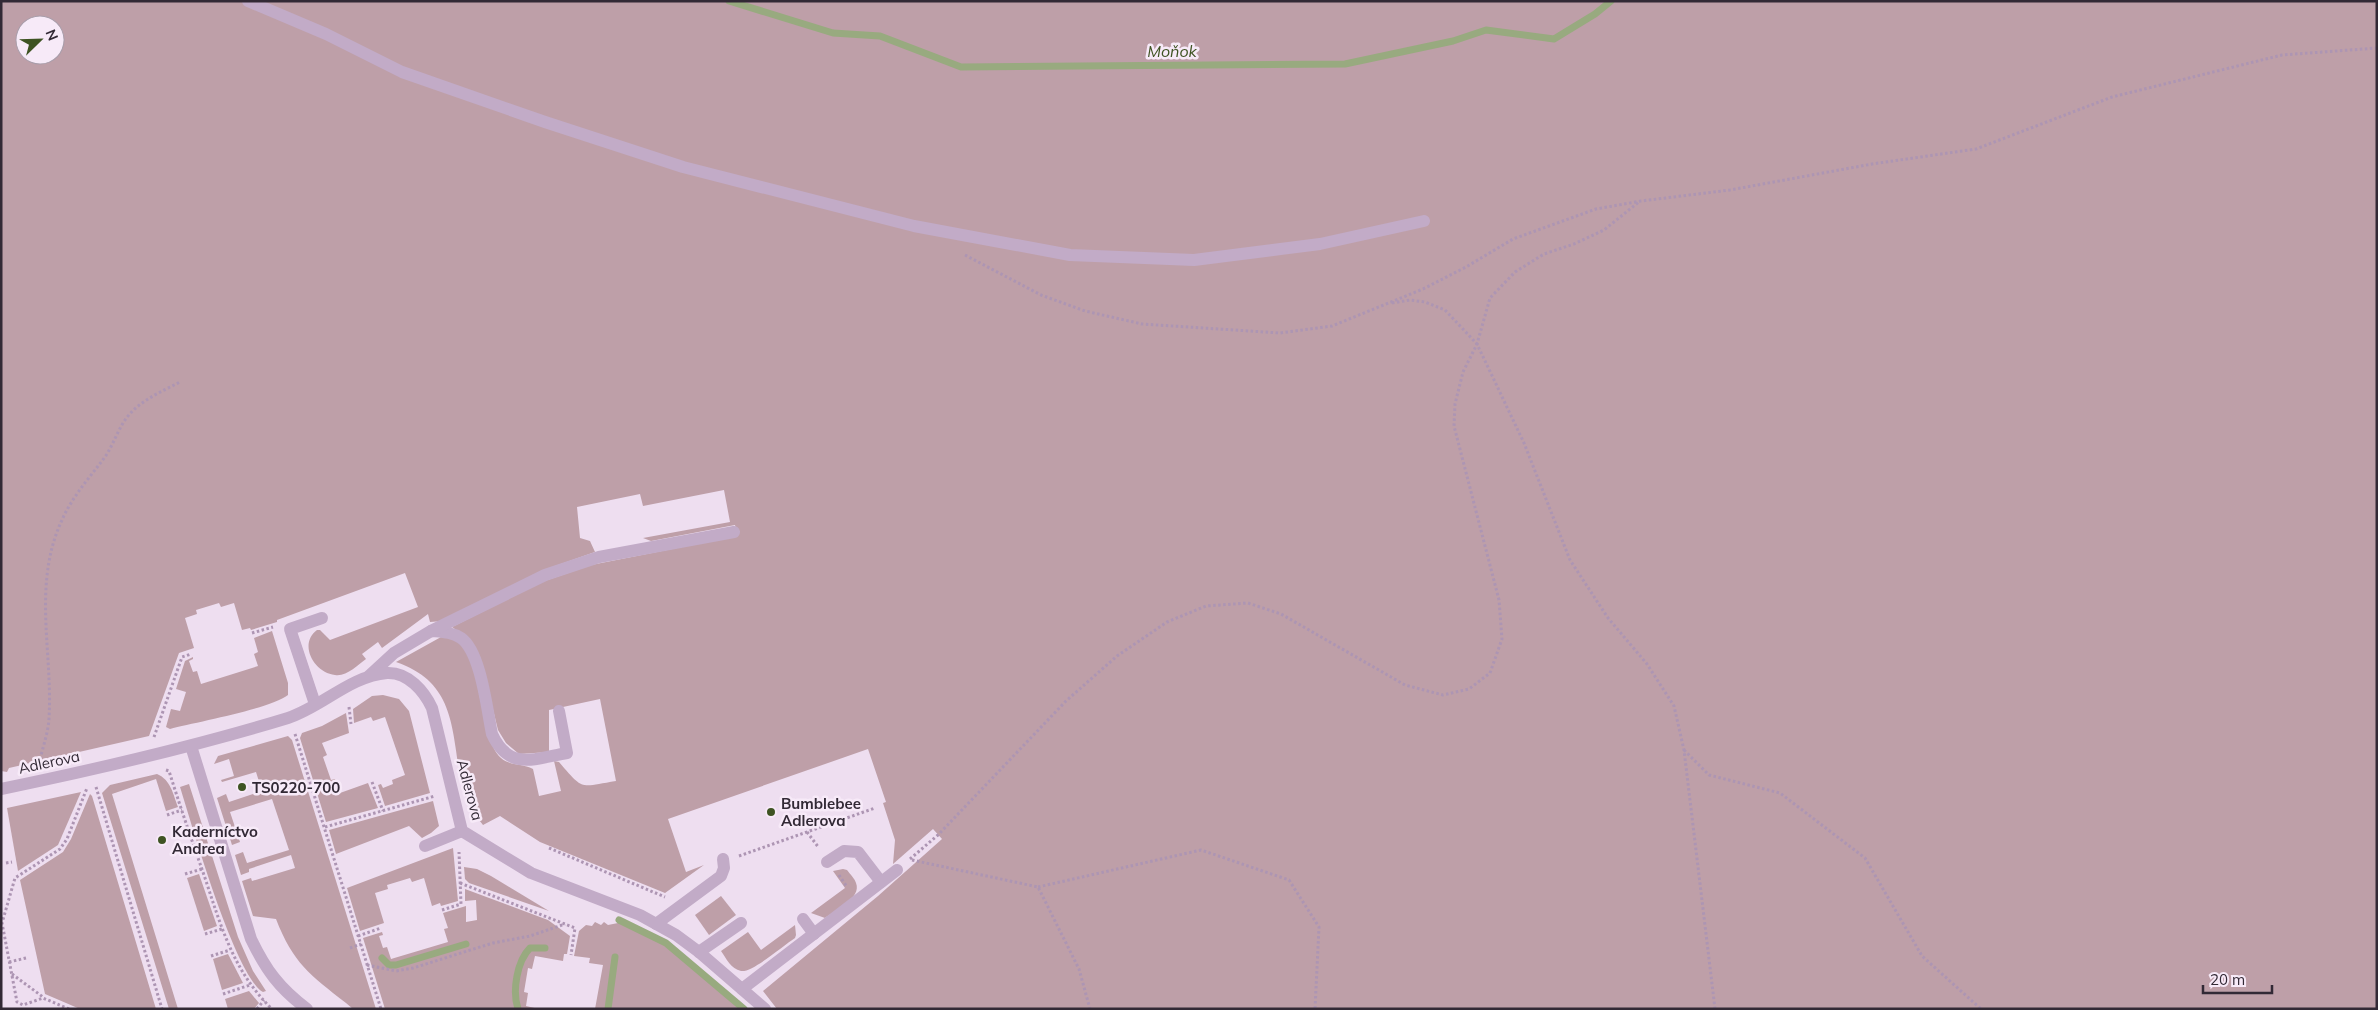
<svg xmlns="http://www.w3.org/2000/svg" width="2378" height="1010" viewBox="0 0 2378 1010" font-family="Mulish,sans-serif">
  <rect width="100%" height="100%" fill="#eedef0"/>
  <g fill="#be9fa8" fill-rule="evenodd">
    <path d="M 1,1 L 2377,1 L 2377,1009 L 777,1009 L 763,991 L 878,896 L 942,839 L 933,829 L 893,864 L 895,840 L 883,803 L 886,802 L 868,749 L 668,819 L 686,872 L 704,865 L 665,893 L 540,842 L 500,816 L 483,825 C 476,816 468,807 465,796 C 449,741 463,685 396,662 L 441,637 C 446,638 452,638 456,640 C 482,651 478,737 501,758 C 510,766 522,763 533,769 L 539,796 L 561,791 L 554,761 L 559,762 C 584,791 579,787 616,781 L 600,699 L 549,710 L 549,752 L 519,754 L 506,743 L 498,730 L 483,669 L 466,637 L 452,627 L 539,583 L 591,565 L 738,536 L 735,525 L 651,541 L 643,538 L 730,522 L 724,490 L 643,506 L 640,494 L 577,507 L 580,538 L 590,541 L 595,552 L 541,571 L 443,621 L 430,622 L 428,614 L 382,648 L 378,642 L 362,654 L 366,659 C 358,665 346,677 335,675 C 314,673 298,644 317,630 L 320,630 L 330,640 L 418,607 L 405,573 L 277,620 L 277,622 L 251,630 L 250,628 L 242,630 L 234,603 L 221,607 L 219,603 L 196,610 L 197,614 L 185,618 L 194,648 L 179,653 L 149,736 L 9,768 L 7,772 L 1,771 ZM 25,25 L 55,25 L 55,55 L 25,55 Z"/>
    <path d="M 272,631 L 288,683 L 288,695 C 270,709 196,722 170,729 L 166,727 L 171,709 L 180,711 L 186,692 L 176,689 L 185,661 L 193,657 L 193,659 L 189,661 L 193,672 L 197,671 L 201,684 L 258,666 L 254,654 L 258,652 L 254,638 Z"/>
    <polygon points="383,695 399,699 409,711 430,793 385,806 378,785 381,784 383,788 393,784 392,780 405,775 385,717 373,721 371,717 354,723 353,709 372,696"/>
    <polygon points="346,713 349,733 322,743 327,755 323,757 331,780 335,779 340,793 368,783 378,808 326,822 300,738 302,733 322,726"/>
    <path d="M 288,736 L 292,740 L 376,1009 L 353,1009 L 346,1003 C 310,975 293,963 276,919 L 253,916 L 242,881 L 251,878 L 252,881 L 295,868 L 291,855 L 249,869 L 249,872 L 241,875 L 235,855 L 243,852 L 247,863 L 289,850 L 272,799 L 230,812 L 240,842 L 232,845 L 217,798 L 226,794 L 229,802 L 262,791 L 256,772 L 222,782 L 221,780 L 234,776 L 229,759 L 214,764 L 218,756 Z"/>
    <path d="M 157,774 C 171,780 173,794 178,807 L 166,811 L 156,779 L 112,794 L 178,1009 L 169,1009 L 102,793 L 110,785 Z"/>
    <path d="M 189,784 L 238,937 L 253,971 L 266,991 L 263,992 C 235,976 192,825 180,787 Z"/>
    <polygon points="81,792 58,845 18,871 7,808"/>
    <polygon points="90,794 92,796 156,1009 80,1009 45,994 20,880 63,852 71,839"/>
    <polygon points="433,801 439,826 431,833 422,838 409,826 336,854 329,830"/>
    <polygon points="453,848 458,901 441,906 440,903 432,906 424,878 412,882 410,878 387,885 388,889 375,893 384,923 360,931 347,888"/>
    <polygon points="464,867 477,869 491,876 549,911 469,883 465,879"/>
    <path d="M 843,869 L 847,870 C 850,874 855,879 856,883 C 862,898 835,911 825,918 L 811,913 L 845,888 L 833,871 Z"/>
    <polygon points="199,874 217,926 204,931 187,878"/>
    <polygon points="465,889 548,920 570,936 567,954 564,954 563,961 535,956 532,969 528,968 524,992 528,993 526,1006 539,1009 385,1009 363,938 382,932 383,935 379,936 383,948 387,947 391,959 448,942 444,929 448,928 443,913 466,906 466,922 477,920 476,900 465,901"/>
    <polygon points="721,896 736,915 709,935 695,915"/>
    <polygon points="620,919 667,942 746,1009 595,1009 603,965 589,963 590,958 574,956 579,931 586,925 592,926 595,922 601,925 604,922 608,925 618,923"/>
    <path d="M 795,925 L 796,935 L 795,938 C 784,945 752,973 741,971 C 731,969 726,958 721,951 L 748,932 L 761,950 Z"/>
    <polygon points="228,954 243,983 222,990 213,959"/>
    <polygon points="249,991 259,1003 254,1009 228,1009 225,999"/>
  </g>
  <g fill="none" stroke-linecap="round" stroke-linejoin="round">
    <g stroke="#98aa7f" stroke-width="7">
      <polyline points="729,1 833,33 880,36 961,67 1345,64 1453,41 1486,30 1554,39 1595,14 1611,1"/>
      <polyline points="619,920 666,943 744,1009"/>
      <polyline points="382,958 389,965 396,965 466,944"/>
      <path d="M 518,1009 C 512,991 517,961 530,948 L 545,948"/>
      <polyline points="608,1009 615,957"/>
    </g>
    <g stroke="#ad95b3" stroke-width="3" stroke-dasharray="2.5 2.5" stroke-linecap="butt">
      <polyline points="965,255 1041,295 1085,311 1142,324 1280,333 1332,326 1423,289 1466,267 1513,239 1596,209 1641,201 1730,190 1872,164 1976,149 2112,97 2282,55 2377,48"/>
      <polyline points="1392,303 1410,300 1425,302 1445,310 1477,344 1524,443 1570,560 1608,618 1647,664 1674,706 1684,750 1715,1009"/>
      <polyline points="252,633 273,627"/>
      <polyline points="349,707 351,724"/>
      <polyline points="295,734 381,1009"/>
      <polyline points="154,737 182,657 191,654"/>
      <polyline points="1684,750 1709,775 1780,793 1865,858 1922,956 1981,1009"/>
      <path d="M 39,764 C 42,749 48,734 49,719 C 53,652 32,584 62,520 C 72,497 90,477 105,457 C 113,445 117,432 125,420 C 138,401 161,392 180,382"/>
      <path d="M 166,770 L 169,771 C 180,806 192,841 204,875 C 221,926 233,971 272,1009"/>
      <polyline points="372,782 383,811"/>
      <polyline points="96,787 162,1009"/>
      <polyline points="167,815 182,810"/>
      <polyline points="325,827 435,796"/>
      <polyline points="807,832 819,848"/>
      <polyline points="174,836 189,832"/>
      <polyline points="549,848 665,897"/>
      <polyline points="739,856 875,808"/>
      <polyline points="910,859 938,835 1066,701 1117,656 1167,622 1206,606 1248,603 1281,614 1405,685 1443,695 1469,689 1490,673 1502,639 1499,600 1454,426 1455,404 1463,372 1477,344 1490,298 1515,272 1544,254 1574,244 1604,230 1640,201"/>
      <polyline points="912,860 1038,887 1079,969 1090,1009"/>
      <polyline points="6,863 12,862"/>
      <polyline points="185,874 202,869"/>
      <polyline points="839,875 847,887"/>
      <polyline points="460,883 575,928 571,955"/>
      <polyline points="1038,887 1201,850 1289,880 1319,927 1315,1009"/>
      <polyline points="442,910 461,904 459,852"/>
      <polyline points="205,934 222,929"/>
      <polyline points="358,936 381,928"/>
      <polyline points="350,948 361,944"/>
      <polyline points="211,956 230,950"/>
      <polyline points="9,962 26,958"/>
      <polyline points="367,965 396,971 413,968 493,943 530,936 565,924"/>
      <polyline points="12,974 43,997"/>
      <polyline points="223,994 250,985"/>
      <polyline points="69,1009 43,998 23,1005 17,1002 2,923 15,878 60,849 67,839 87,788"/>
      <polyline points="257,1009 264,1000"/>
    </g>
    <g stroke="#c2abc7" stroke-width="12">
      <polyline points="248,1 326,34 402,72 545,122 683,167 914,226 1070,255 1194,260 1320,244 1424,221"/>
      <path d="M 431,631 C 442,632 452,632 461,638 C 481,652 487,710 492,734 C 509,771 534,759 567,753 L 559,711"/>
      <polyline points="369,676 394,653 431,631 545,575 599,557 734,532"/>
      <polyline points="315,704 290,629 322,618"/>
      <polyline points="425,846 462,831"/>
      <polyline points="827,862 844,851 858,852 881,882"/>
      <polyline points="803,919 814,934"/>
      <polyline points="656,924 721,876 724,868 723,859"/>
      <polyline points="699,952 741,923"/>
    </g>
    <g stroke="#c2abc7" stroke-width="12">
      <path d="M 191,746 L 251,939 C 266,970 279,988 307,1009"/>
      <path d="M 1,789 C 98,769 193,747 288,718 C 322,707 350,676 387,673 C 408,672 424,691 432,708 L 462,831 L 531,873 L 640,915 L 676,935 L 699,952 L 765,1009"/>
      <polyline points="742,989 897,870"/>
    </g>
  </g>
  <g fill="#3e5322" stroke="#f7eaf8" stroke-width="2">
    <circle cx="242" cy="787" r="5"/>
    <circle cx="771" cy="812" r="5"/>
    <circle cx="162" cy="840" r="5"/>
  </g>
  <g text-anchor="middle" dominant-baseline="central" stroke-width="5" stroke-linejoin="round" paint-order="stroke">
    <g font-size="15" fill="#322935" stroke="#f7eaf8">
      <text transform="translate(49 762) rotate(-12)">Adlerova</text>
      <text transform="translate(470 790) rotate(75)">Adlerova</text>
    </g>
    <g font-size="15" font-weight="bold" fill="#322935" stroke="#f7eaf8" text-anchor="start">
      <text x="252" y="787">TS0220-700</text>
      <text x="781" y="803">Bumblebee<tspan x="781" dy="17">Adlerova</tspan></text>
      <text x="172" y="831">Kaderníctvo<tspan x="172" dy="17">Andrea</tspan></text>
    </g>
    <g font-size="16" font-style="italic" fill="#3e5322" stroke="#f7eaf8">
      <text x="1172" y="51">Moňok</text>
    </g>
  </g>
  <rect width="2378" height="1010" fill="none" stroke="#322935" stroke-width="5"/>
  <g transform="translate(40 40) rotate(67)"><circle r="24" fill="#f7eaf8" stroke="#a89daa"/>
  <path d="M0-4L9 19L0 12L-9 19Z" fill="#3e5322"/>
  <text y="-8" font-size="14" font-weight="bold" text-anchor="middle" fill="#322935">N</text>
  </g>
  <path d="M2203 985v8h69v-8" fill="none" stroke="#322935" stroke-width="2.5"/>
  <text x="2210" y="985" font-size="15" fill="#322935" stroke="#f7eaf8" stroke-width="4" paint-order="stroke">20 m</text>
</svg>
